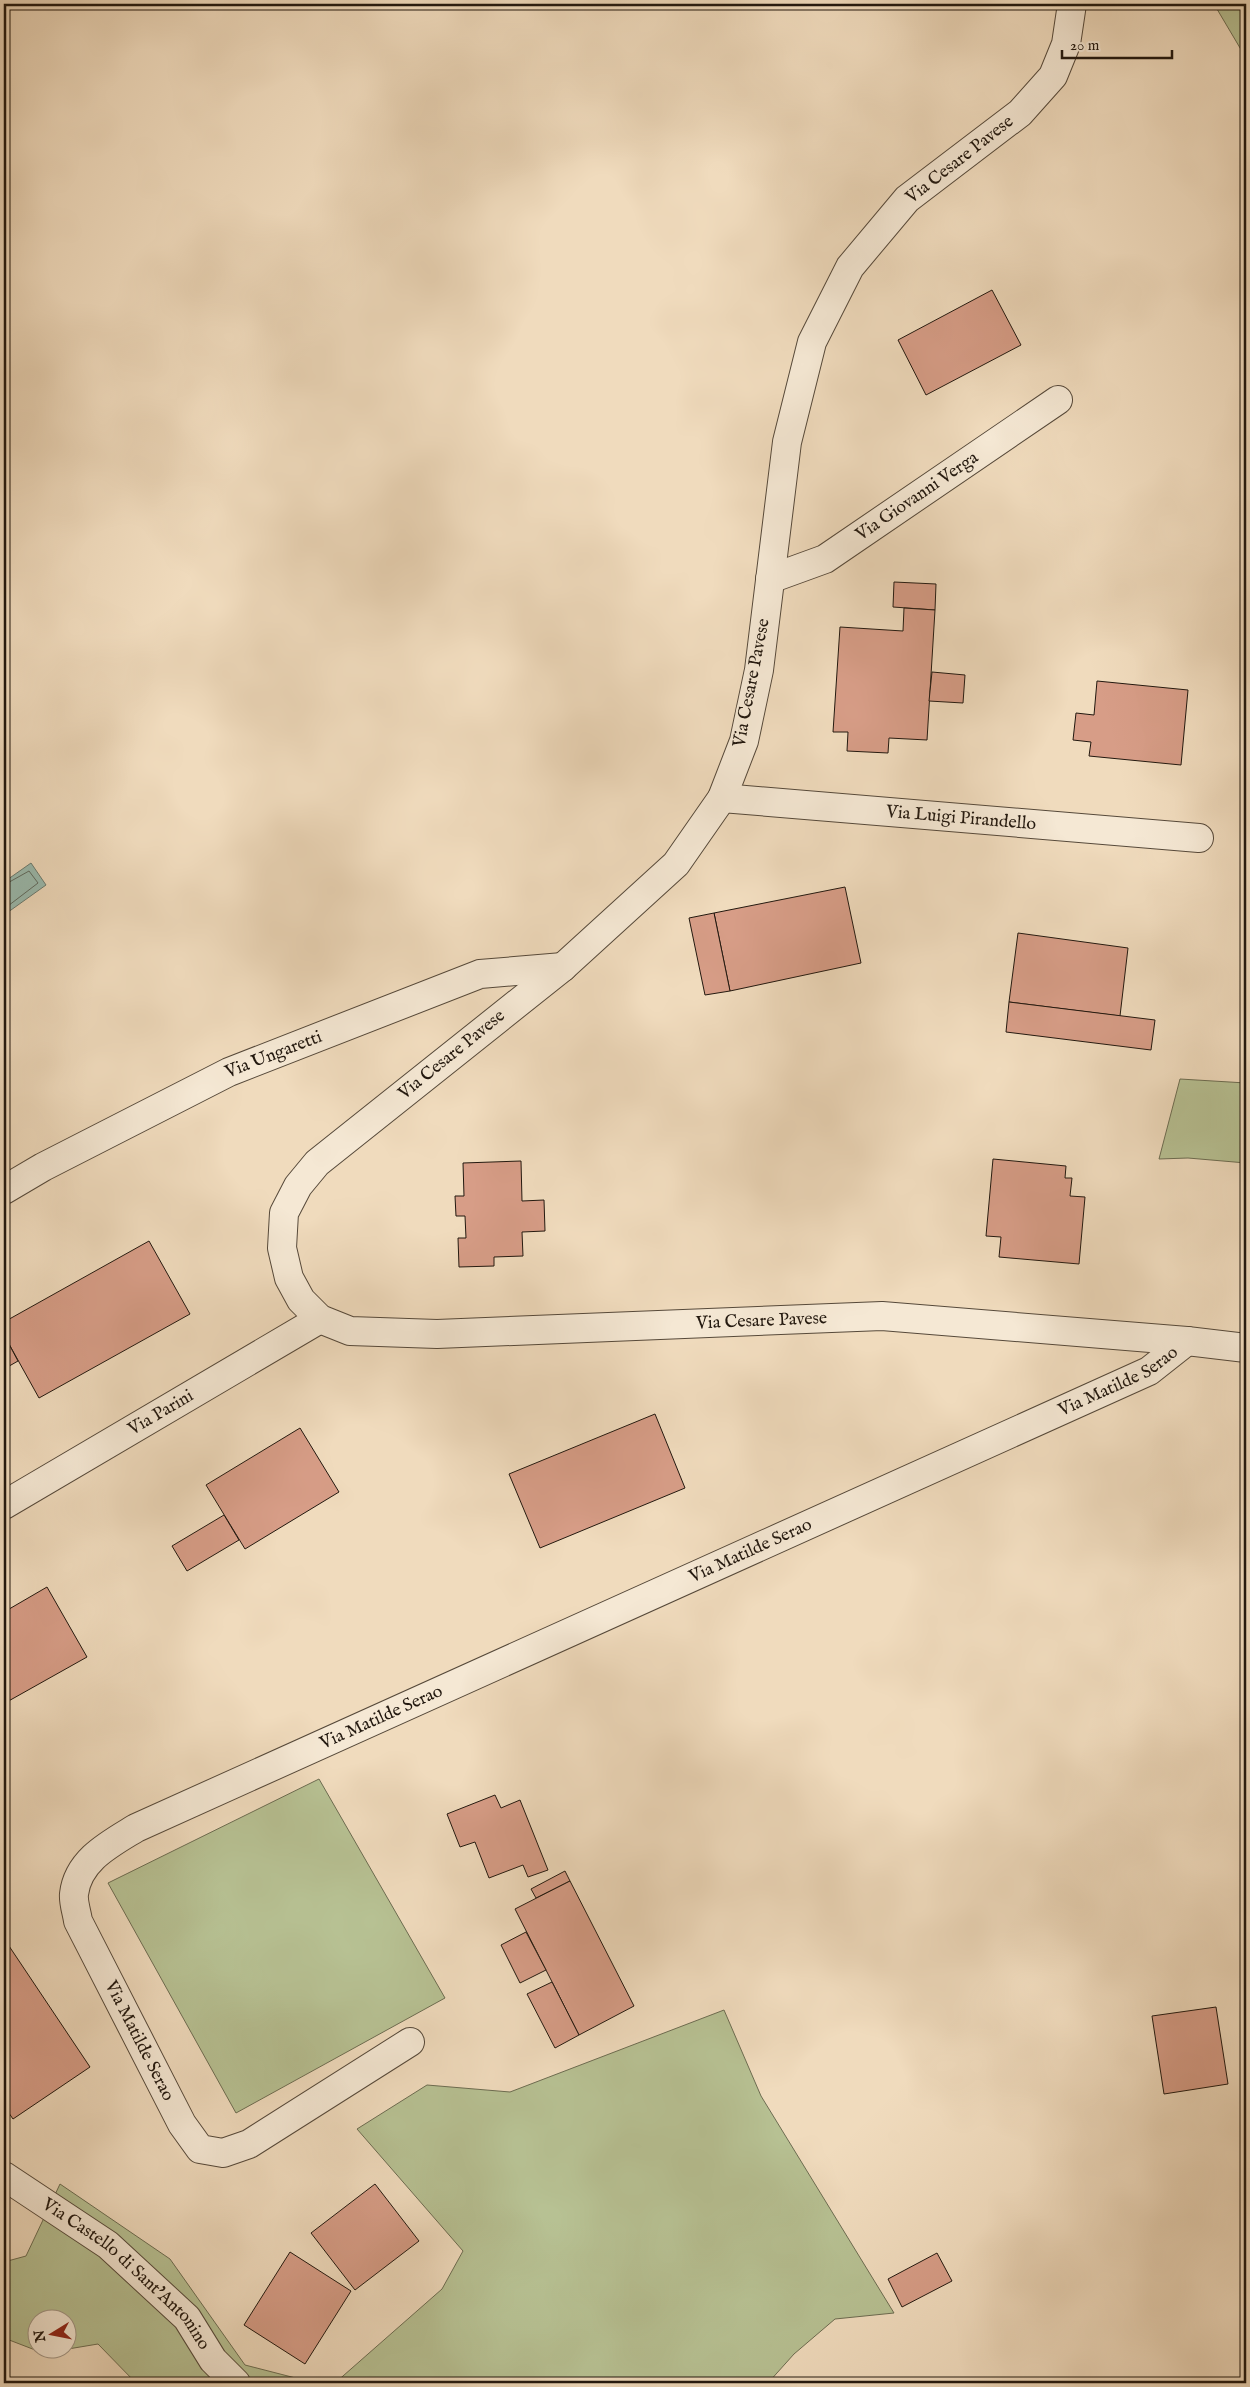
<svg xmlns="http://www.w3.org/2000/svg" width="1250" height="2387" viewBox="0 0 1250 2387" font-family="'IM FELL English',serif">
  <rect width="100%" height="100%" fill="#f0dbbd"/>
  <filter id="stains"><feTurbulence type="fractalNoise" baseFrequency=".004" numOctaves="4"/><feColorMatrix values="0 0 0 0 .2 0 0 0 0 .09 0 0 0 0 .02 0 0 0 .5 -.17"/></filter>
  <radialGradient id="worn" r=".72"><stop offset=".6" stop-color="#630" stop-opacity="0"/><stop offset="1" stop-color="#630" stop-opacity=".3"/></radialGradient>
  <g fill="#b7c193" stroke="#6c6c51">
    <polygon points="1214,4 1246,4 1246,58"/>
    <polygon points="1180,1079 1246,1083 1246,1163 1188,1158 1159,1159"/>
    <polygon points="319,1779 445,1998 236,2113 108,1883"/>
    <polygon points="724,2010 761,2096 894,2313 835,2319 794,2354 768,2383 335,2383 442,2289 463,2251 357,2129 427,2085 510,2092"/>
    <polygon points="60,2184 170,2259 245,2365 315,2383 136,2383 98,2344 68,2349 68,2320 38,2320 38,2350 65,2350 43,2353 4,2338 4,2262 26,2256"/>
  </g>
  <polygon fill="#9abbaf" stroke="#6a7a6f" points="31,863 46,885 4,915 4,882"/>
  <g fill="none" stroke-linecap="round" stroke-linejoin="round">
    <polyline stroke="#5e6a5f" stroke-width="1" points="4,885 29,871 38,883 4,909"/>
  </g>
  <g fill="#d79d87" stroke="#22180f">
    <polygon points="992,290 1021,345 926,395 898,340"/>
    <polygon points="894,582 936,584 935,610 893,607"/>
    <polygon points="904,608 935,610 927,740 889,738 888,753 847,751 848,732 833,732 840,627 903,631"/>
    <polygon points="932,672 965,675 963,703 929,701"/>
    <polygon points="1097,681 1188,690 1181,765 1089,756 1091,742 1073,740 1076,713 1094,715"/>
    <polygon points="845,887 861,963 730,991 714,913"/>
    <polygon points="714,913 730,991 705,995 689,918"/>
    <polygon points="1018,933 1128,948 1120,1016 1009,1002"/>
    <polygon points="1009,1002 1155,1020 1151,1050 1006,1032"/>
    <polygon points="993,1159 1066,1166 1065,1178 1072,1178 1070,1196 1085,1197 1079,1264 999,1257 1001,1237 986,1236"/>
    <polygon points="521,1161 522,1201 544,1200 545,1231 522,1232 523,1256 494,1257 494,1266 459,1267 458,1238 466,1238 465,1216 456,1216 455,1196 464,1196 463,1163"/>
    <polygon points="149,1241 190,1314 39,1398 4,1335 4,1322"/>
    <polygon points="4,1335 18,1361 4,1369"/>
    <polygon points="655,1414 685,1488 540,1548 509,1474"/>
    <polygon points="300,1428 339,1492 245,1549 206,1485"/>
    <polygon points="224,1515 239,1540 187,1571 172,1546"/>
    <polygon points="47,1587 87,1657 5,1703 4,1612"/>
    <polygon points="495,1795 501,1808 520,1800 548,1870 528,1877 523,1865 489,1878 475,1842 460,1847 447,1814"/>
    <polygon points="565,1871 570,1881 536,1898 531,1889"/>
    <polygon points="570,1881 634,2006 579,2035 515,1909"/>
    <polygon points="526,1932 546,1970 520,1983 501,1945"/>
    <polygon points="5,1940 90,2067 13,2119 4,2106"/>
    <polygon points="552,1982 579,2035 555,2048 527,1994"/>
    <polygon points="1216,2007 1228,2084 1164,2094 1152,2016"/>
    <polygon points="375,2184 419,2241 355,2290 311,2233"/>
    <polygon points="290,2252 351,2291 305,2364 244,2325"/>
    <polygon points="937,2253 952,2281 902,2307 888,2279"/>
  </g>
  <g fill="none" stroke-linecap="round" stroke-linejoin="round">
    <g stroke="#56493a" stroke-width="30">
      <g id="minor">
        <path id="s1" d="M 1072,4 L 1066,44 L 1053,76 L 1020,113 L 907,199 L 850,267 L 812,342 L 787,442 L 759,670 L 744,741 L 722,798 L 676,864 L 563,967 L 317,1163 L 298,1186 L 284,1213 L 282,1248 L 289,1278 L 301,1300 L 320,1319 L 350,1331 L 437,1334 L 882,1316 L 1187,1341 L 1246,1348"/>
        <path id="s2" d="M 770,579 L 825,559 L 1058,400"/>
        <path id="s3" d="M 722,798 L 1199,838"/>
        <path id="s4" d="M 4,1190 L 43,1167 L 229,1072 L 480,974 L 563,967"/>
        <path id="s5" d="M 4,1505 L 320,1319"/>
        <path id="s6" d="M 410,2042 L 249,2144 L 223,2153 L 200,2149 L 182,2124 L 78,1921 C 77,1913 73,1902 74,1894 C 78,1860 110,1844 136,1828 L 1149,1371 L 1187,1341"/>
        <path id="s7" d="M 4,2176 L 108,2245 L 187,2318 L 213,2360 L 236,2383"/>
      </g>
    </g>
    <use href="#minor" stroke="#f5e8d4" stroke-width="28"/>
  </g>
  <g text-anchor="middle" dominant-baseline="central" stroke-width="4" stroke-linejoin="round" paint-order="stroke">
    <g font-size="18" fill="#22180f" stroke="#f5e8d4">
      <text transform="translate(960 160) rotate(-38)">Via Cesare Pavese</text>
      <text stroke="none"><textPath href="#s2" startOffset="170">Via Giovanni Verga</textPath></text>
      <text transform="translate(752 683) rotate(-79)">Via Cesare Pavese</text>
      <text stroke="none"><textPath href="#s3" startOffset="240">Via Luigi Pirandello</textPath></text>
      <text stroke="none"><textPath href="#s4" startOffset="302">Via Ungaretti</textPath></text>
      <text transform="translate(452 1055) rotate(-39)">Via Cesare Pavese</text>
      <text stroke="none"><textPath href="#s1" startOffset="2076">Via Cesare Pavese</textPath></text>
      <text stroke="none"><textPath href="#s6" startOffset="1701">Via Matilde Serao</textPath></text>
      <text stroke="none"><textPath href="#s5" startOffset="182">Via Parini</textPath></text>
      <text stroke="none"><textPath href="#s6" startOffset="1296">Via Matilde Serao</textPath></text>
      <text stroke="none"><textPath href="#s6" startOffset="891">Via Matilde Serao</textPath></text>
      <text transform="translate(139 2041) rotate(63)">Via Matilde Serao</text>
      <text stroke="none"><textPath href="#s7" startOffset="158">Via Castello di Sant'Antonino</textPath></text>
    </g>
  </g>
  <rect width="1250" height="2387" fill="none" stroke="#f0dbbd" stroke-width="20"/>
  <rect x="5" y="5" width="1240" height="2377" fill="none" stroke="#22180f" stroke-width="2.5"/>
  <rect x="10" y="10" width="1230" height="2367" fill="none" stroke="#22180f"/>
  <g transform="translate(52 2334) rotate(260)"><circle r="24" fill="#f5e8d4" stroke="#a19585"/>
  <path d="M0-4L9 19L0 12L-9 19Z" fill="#8f2418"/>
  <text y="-8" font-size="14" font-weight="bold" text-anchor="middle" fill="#22180f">N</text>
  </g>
  <path d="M1062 50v8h110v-8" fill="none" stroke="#22180f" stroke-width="2.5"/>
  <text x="1070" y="50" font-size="15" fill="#22180f" stroke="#f5e8d4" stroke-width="4" paint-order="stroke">20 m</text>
  <rect width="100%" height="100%" filter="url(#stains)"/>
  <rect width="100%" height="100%" fill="url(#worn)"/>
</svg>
